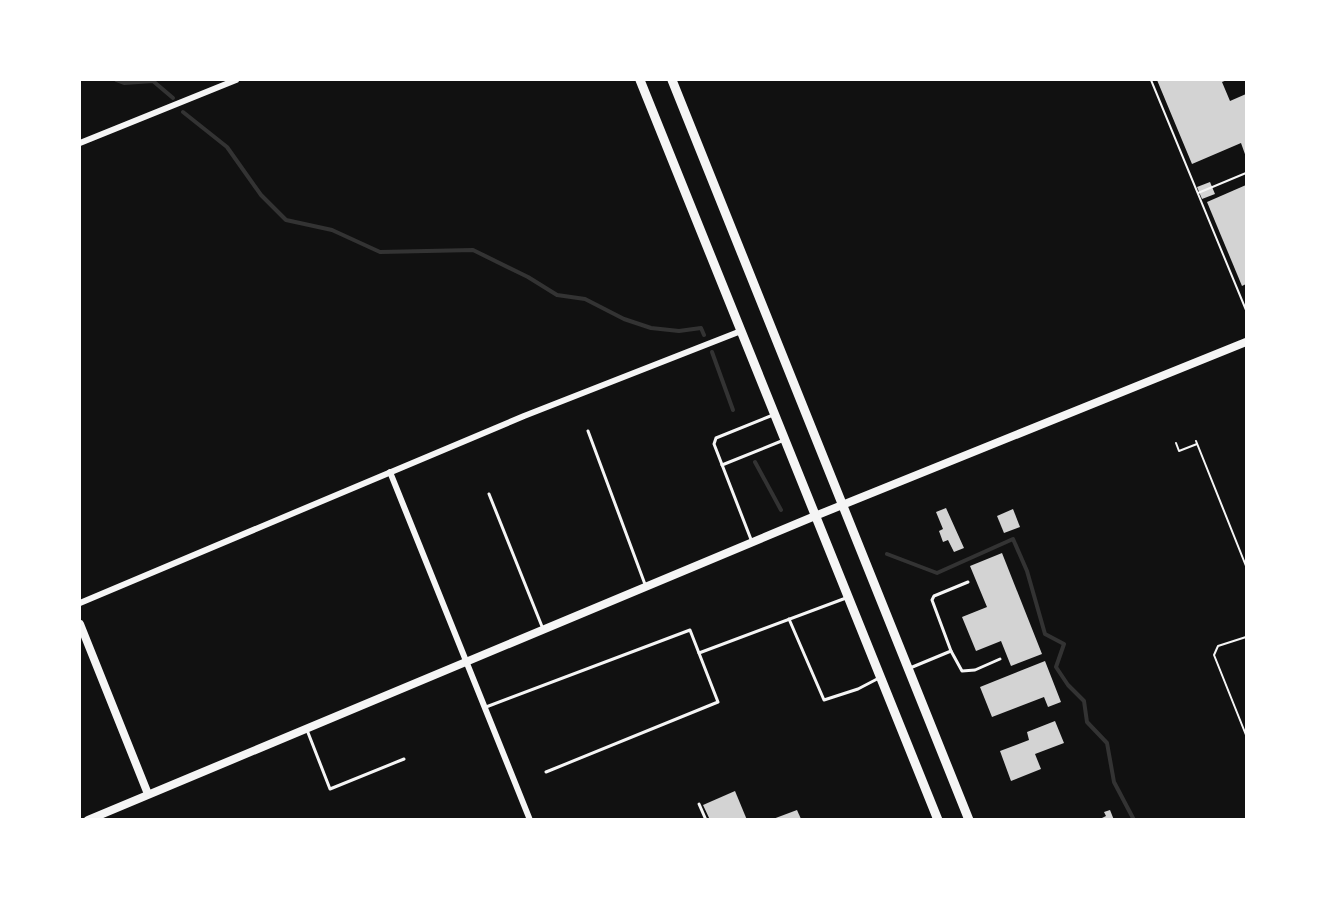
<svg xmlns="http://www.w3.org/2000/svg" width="1326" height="899" viewBox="0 0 1326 899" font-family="Raleway,sans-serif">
  <rect width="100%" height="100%" fill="#111"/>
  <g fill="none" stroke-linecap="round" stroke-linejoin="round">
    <g stroke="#333" stroke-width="4">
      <polyline points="116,80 124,83 153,81 173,98"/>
      <polyline points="183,112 227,147 261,195 286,220 332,230 380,252 473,250 528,277 557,295 585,299 624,319 651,328 679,331 701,328 704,335"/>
      <polyline points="712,352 733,410"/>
      <polyline points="755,462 781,510"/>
      <polyline points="887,554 937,573 1013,539 1027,571 1045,634 1064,644 1056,667 1068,685 1084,701 1087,722 1107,743 1114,782 1134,820"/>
    </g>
  </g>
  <g fill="#d3d3d3">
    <polygon points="1157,80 1227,80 1222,82 1230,101 1246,94 1246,157 1241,143 1192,164"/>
    <polygon points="1210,182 1215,194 1202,199 1197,187"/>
    <polygon points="1246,185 1246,284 1242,286 1207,202"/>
    <polygon points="946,508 964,548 954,552 948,540 943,542 939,531 943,529 936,512"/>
    <polygon points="1013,509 1020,527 1004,533 997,516"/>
    <polygon points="1002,553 1042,654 1011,666 1001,641 976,651 962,617 987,607 970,566"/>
    <polygon points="1045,661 1061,702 1048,707 1044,697 992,717 980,687"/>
    <polygon points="1055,721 1064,743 1035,754 1041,769 1011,781 1000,751 1029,740 1027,732"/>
    <polygon points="735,791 747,820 710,820 703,805"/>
    <polygon points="797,810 801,819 773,819"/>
    <polygon points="1110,810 1114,820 1098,820 1106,816 1104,812"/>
  </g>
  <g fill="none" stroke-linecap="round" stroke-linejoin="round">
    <g stroke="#f5f5f5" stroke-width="2">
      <polyline points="1151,80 1246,310"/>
      <polyline points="1198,193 1246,173"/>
      <polyline points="1196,441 1246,566"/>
      <polyline points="1176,443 1179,451 1197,444"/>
      <polyline points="1246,637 1218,646 1214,655 1246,735"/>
    </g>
    <g stroke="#f5f5f5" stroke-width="3">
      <polyline points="588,431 646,587"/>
      <polyline points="722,465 784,440"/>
      <polyline points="489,494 543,629"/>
      <polyline points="752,542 714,444 716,438 773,415"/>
      <polyline points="789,619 824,700 858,689 879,678"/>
      <polyline points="951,651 962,671 975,670 1000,659"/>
      <polyline points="699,653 846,598"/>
      <polyline points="910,668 951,651 932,600 934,596 968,582"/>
      <polyline points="486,707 690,630 718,702 546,772"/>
      <polyline points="307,730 330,789 404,759"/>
      <polyline points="699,804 706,820"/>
    </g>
    <g stroke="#f5f5f5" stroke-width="6">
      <polyline points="80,143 236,80"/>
      <polyline points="390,472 530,820"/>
      <polyline points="80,603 524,416 741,331"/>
    </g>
    <g stroke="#f5f5f5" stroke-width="8">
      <polyline points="80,624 148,794"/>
      <polyline points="88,820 815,516 1246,342"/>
    </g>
    <g stroke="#f5f5f5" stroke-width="9">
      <polyline points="640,80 938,820"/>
      <polyline points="672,80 969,820"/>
    </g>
  </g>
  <rect width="1326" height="899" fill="none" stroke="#ffffff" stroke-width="162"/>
</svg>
